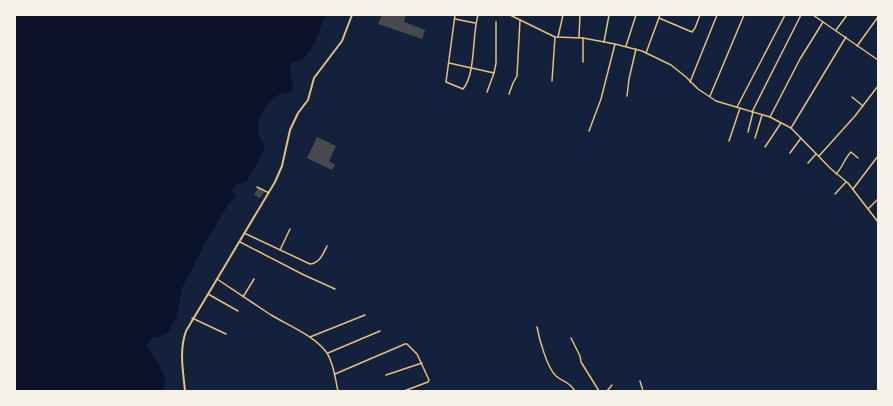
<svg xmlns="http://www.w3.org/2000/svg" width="893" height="406" viewBox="0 0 893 406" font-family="'Exo 2',sans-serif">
  <rect width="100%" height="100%" fill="#14213d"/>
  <path fill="#0b132b" d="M 15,15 L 325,15 C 320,29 316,45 306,56 C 302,62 294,60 290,65 C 289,75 298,86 289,94 C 286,94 283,92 280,94 C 270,98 258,116 258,127 C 257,134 262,141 265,148 L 263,152 L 247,181 L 236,185 L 232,190 L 236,195 L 228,205 L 206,241 L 182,288 L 176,318 L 168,332 L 158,338 L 152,336 L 147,345 C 153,361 171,373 163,391 L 15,391 Z"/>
  <g fill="#48494c">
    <polygon points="382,15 406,15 404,22 425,30 422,39 378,24"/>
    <polygon points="317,137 336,146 329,161 335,165 332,170 307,158"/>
    <polygon points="258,188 264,192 260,198 254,195"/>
  </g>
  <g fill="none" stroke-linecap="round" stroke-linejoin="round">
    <g stroke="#e5c07b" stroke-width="1.5">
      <path d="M 455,15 L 446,82 L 463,89 C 476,74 472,34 478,15"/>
      <polyline points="510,15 555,37 583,38 615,44 642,51 671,65 686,77 698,89 716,101 770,117 791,128 831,169 848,183 878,222"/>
      <polyline points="813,15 878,60"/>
      <polyline points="659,18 692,32 695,28 700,15"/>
      <polyline points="455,19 475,23"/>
      <polyline points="836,30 847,15"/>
      <polyline points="558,37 563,15"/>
      <polyline points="579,37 580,15"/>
      <polyline points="604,42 609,15"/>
      <polyline points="626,46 636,15"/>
      <polyline points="857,46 878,17"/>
      <polyline points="646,53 660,15"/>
      <polyline points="583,62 583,38"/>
      <polyline points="449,63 494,73 496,63 496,22"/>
      <polyline points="552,81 555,37"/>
      <polyline points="690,82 717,15"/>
      <polyline points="487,92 494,73"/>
      <polyline points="509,94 513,83 517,76 520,20"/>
      <polyline points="627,96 629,79 636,49"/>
      <polyline points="710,96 744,15"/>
      <polyline points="852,97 863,106"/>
      <polyline points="737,107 785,15"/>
      <polyline points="752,112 801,15"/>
      <polyline points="770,117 800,59 823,22"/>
      <polyline points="791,128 846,37"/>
      <polyline points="589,131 601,99 615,44"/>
      <polyline points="748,132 753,112"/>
      <polyline points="755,138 762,115"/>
      <polyline points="729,141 740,108"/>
      <polyline points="765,147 781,123"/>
      <polyline points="790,153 801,138"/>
      <polyline points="819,156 855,116 878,86"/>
      <polyline points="808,163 816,154"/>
      <path d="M 836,174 C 843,167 844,159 851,152 L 858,158"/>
      <polyline points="257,187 269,193"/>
      <polyline points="853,189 878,156"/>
      <polyline points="835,194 846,182"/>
      <polyline points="868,209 878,199"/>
      <path d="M 244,233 L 310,264 C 320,263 323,254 327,246"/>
      <polyline points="240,242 304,275 335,289"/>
      <polyline points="280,250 290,229"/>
      <path d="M 217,279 C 235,291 253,303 271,315 C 288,325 315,336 327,353 C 334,364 335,378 338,391"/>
      <polyline points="208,294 238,311"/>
      <polyline points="243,297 254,279"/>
      <polyline points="192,318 226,334"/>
      <path d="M 537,327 C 539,338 547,368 556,376 C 564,383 568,380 575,391"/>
      <polyline points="310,337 365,315"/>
      <polyline points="571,338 580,356 581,362 599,391"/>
      <polyline points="328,353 380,331"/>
      <polyline points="335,374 405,344 407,344 417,354 429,380 428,382 404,391"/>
      <polyline points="386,375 422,363"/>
      <polyline points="640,381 643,391"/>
      <polyline points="607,391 612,385"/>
    </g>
    <path stroke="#e5c07b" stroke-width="2" d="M 185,391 C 183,370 179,351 186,331 L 275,182 L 282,166 L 290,130 L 298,113 L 308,100 L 314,78 L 342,41 L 352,15"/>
  </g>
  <rect width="893" height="406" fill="none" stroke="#f6f1e7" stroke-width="32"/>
</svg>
